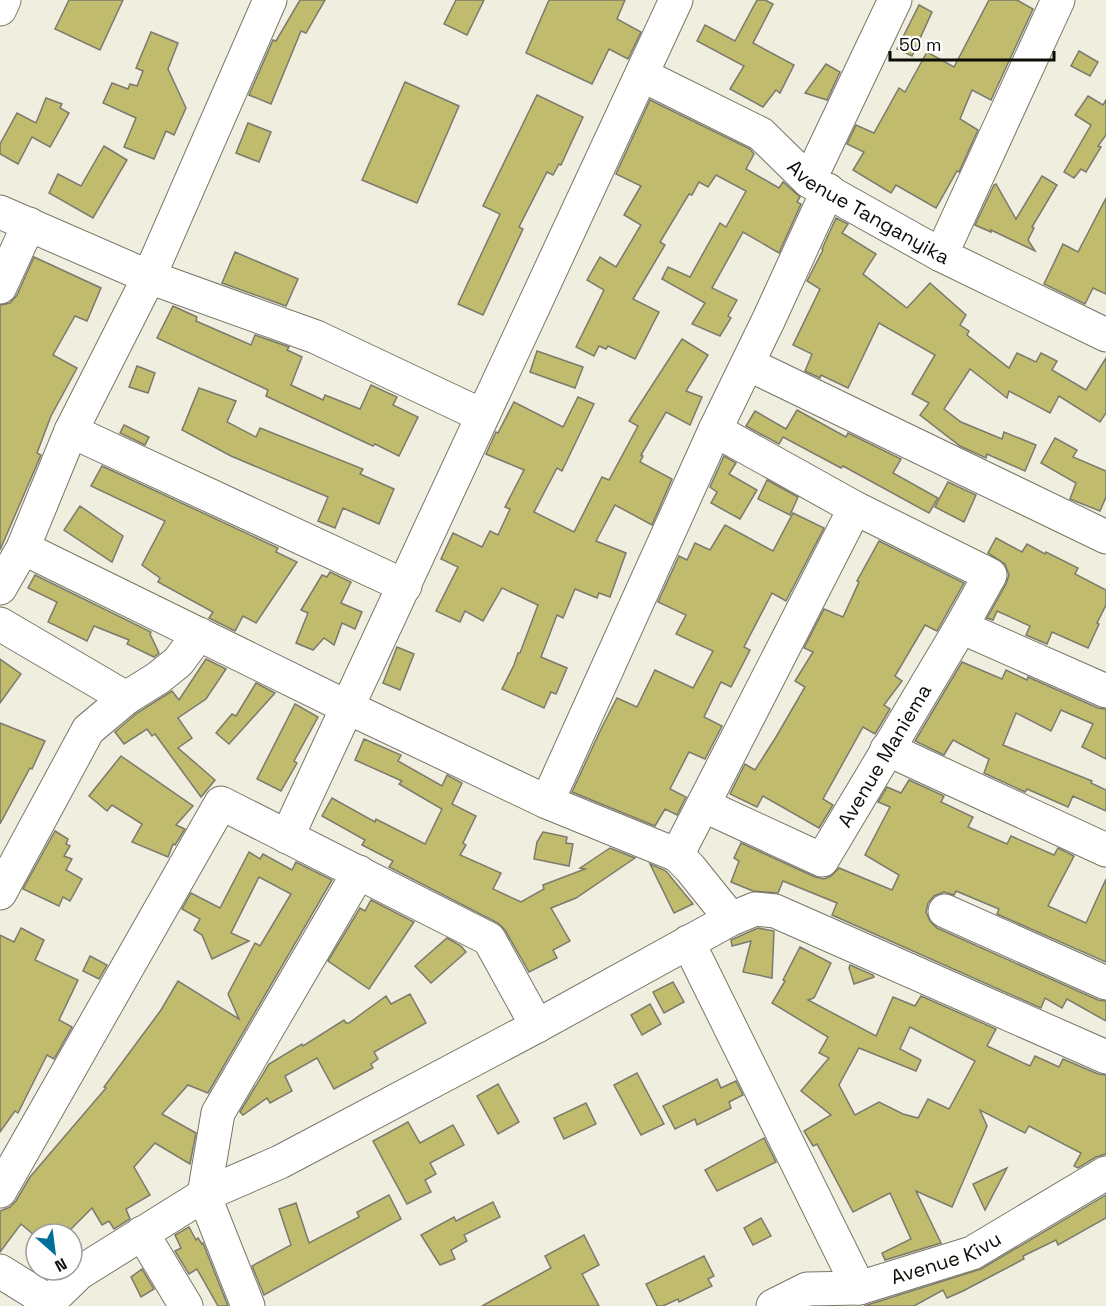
<svg xmlns="http://www.w3.org/2000/svg" width="1106" height="1306" viewBox="0 0 1106 1306" font-family="'Space Grotesk',sans-serif">
  <rect width="100%" height="100%" fill="#f0efdf"/>
  <g fill="#c1bb6d" stroke="#7b7a6c" stroke-width="1.5" fill-rule="evenodd">
    <polygon points="69,0 123,0 100,50 55,29"/>
    <polygon points="300,0 325,0 306,33 301,31 271,104 249,95 273,40 276,41"/>
    <polygon points="456,0 484,0 467,35 444,24"/>
    <polygon points="549,0 625,0 617,19 641,32 628,59 609,49 592,84 526,53"/>
    <polygon points="757,0 765,0 773,4 753,43 794,65 780,93 776,90 763,107 730,89 744,66 697,41 705,25 735,41"/>
    <polygon points="989,0 1017,0 1033,9 991,100 972,90 960,119 978,130 959,172 957,171 936,208 896,185 891,193 853,170 864,152 847,144 856,125 874,133 899,88 905,92 927,52 954,67"/>
    <polygon points="919,5 932,12 912,56 897,49"/>
    <polygon points="151,32 178,43 168,69 186,108 174,135 166,131 154,159 124,147 136,118 103,103 112,83 128,89 130,84 137,86 143,71 136,68"/>
    <polygon points="1079,51 1098,62 1090,76 1071,66"/>
    <polygon points="826,64 840,72 827,100 805,93"/>
    <polygon points="405,82 459,106 417,203 362,180"/>
    <polygon points="537,95 583,117 561,165 559,164 553,175 547,172 519,227 523,229 483,315 458,304 500,214 483,206"/>
    <polygon points="1088,96 1103,105 1106,100 1106,135 1098,146 1101,147 1086,172 1081,169 1074,178 1064,172 1091,125 1075,115"/>
    <polygon points="46,98 62,104 60,108 69,113 50,147 32,137 18,164 0,154 0,144 17,113 36,123"/>
    <polygon points="650,100 750,149 754,154 746,169 779,188 783,182 800,197 797,202 801,204 779,253 743,232 712,288 737,300 728,316 731,318 720,336 692,324 705,303 662,279 668,267 690,277 720,223 726,227 746,191 716,175 708,187 699,182 692,195 689,194 660,242 665,245 633,299 659,312 635,359 608,346 606,349 599,346 594,356 576,347 604,290 587,280 600,257 616,267 641,225 624,215 641,186 616,174"/>
    <polygon points="248,123 271,132 259,162 236,153"/>
    <polygon points="104,146 127,160 93,218 49,193 58,174 81,186"/>
    <polygon points="1042,176 1057,185 1032,227 1034,228 1028,240 1035,251 991,230 991,232 975,225 994,185 996,184 1016,219"/>
    <polygon points="1106,198 1106,294 1093,288 1085,304 1044,284 1063,244 1078,252"/>
    <polygon points="836,218 848,224 842,233 876,254 863,274 907,308 930,283 966,315 960,325 969,331 967,335 1009,368 1017,353 1036,362 1041,353 1057,361 1052,370 1086,390 1106,358 1106,413 1100,422 1059,396 1050,413 1009,391 1007,398 970,369 944,409 961,422 1002,439 1004,432 1036,445 1025,471 987,454 986,458 960,446 920,415 929,403 912,394 935,355 879,323 848,388 821,375 820,378 805,371 812,354 793,345 820,289 807,281 823,250 822,249"/>
    <polygon points="235,252 298,279 286,306 222,283"/>
    <polygon points="34,257 101,288 87,321 75,316 53,355 77,368 51,416 37,453 41,455 0,550 0,305 10,303 17,295"/>
    <polygon points="173,306 197,317 196,321 251,345 255,335 289,347 287,350 302,357 291,385 323,400 325,395 360,409 371,385 397,397 393,405 418,417 399,456 375,444 373,446 266,396 268,390 157,338"/>
    <polygon points="682,339 708,355 686,391 702,397 690,425 666,412 641,455 643,456 640,462 672,479 652,525 615,505 596,541 626,553 610,597 599,593 597,598 575,589 563,618 557,615 541,657 567,668 556,694 551,692 544,708 502,689 514,665 518,653 520,653 538,605 502,588 483,621 465,611 460,622 436,611 458,567 441,559 453,533 482,547 490,531 498,535 510,509 505,507 524,470 486,454 496,432 498,433 514,402 563,427 578,397 594,404 562,471 557,468 534,512 574,532 602,477 609,480 638,426 629,421"/>
    <polygon points="537,351 583,367 575,388 530,372"/>
    <polygon points="137,366 155,373 148,393 129,387"/>
    <polygon points="199,388 236,401 227,422 256,437 260,428 363,469 360,474 394,489 379,524 343,508 335,528 318,521 328,497 231,456 182,430"/>
    <polygon points="797,410 846,437 848,433 901,459 893,473 938,498 929,513 843,466 841,468 783,437 779,444 746,426 755,411 786,429"/>
    <polygon points="124,425 149,437 145,445 120,433"/>
    <polygon points="1055,438 1077,450 1073,457 1106,471 1106,497 1100,511 1070,499 1076,483 1041,463"/>
    <polygon points="724,456 736,463 729,474 757,490 740,519 711,503 717,492 710,487"/>
    <polygon points="102,466 278,548 276,552 297,562 256,623 243,616 235,631 209,618 213,612 158,582 160,578 142,565 165,521 91,486"/>
    <polygon points="767,480 798,497 790,515 758,499"/>
    <polygon points="948,482 976,495 964,522 935,507"/>
    <polygon points="80,506 123,536 112,562 64,530"/>
    <polygon points="793,513 824,528 786,601 772,593 744,647 750,650 731,687 721,682 704,717 722,726 705,759 689,752 670,789 686,797 677,815 665,809 655,826 572,792 601,729 617,698 637,707 655,670 693,688 713,651 676,634 686,615 658,602 679,556 687,560 695,543 710,550 725,525 773,551"/>
    <polygon points="996,538 1022,552 1027,544 1045,554 1046,552 1078,568 1075,574 1106,590 1106,605 1097,623 1099,624 1088,648 1052,632 1047,644 1026,635 1030,626 997,611 993,620 987,618 1006,584 1009,575 1005,564 988,553"/>
    <polygon points="879,541 964,583 937,631 925,625 895,676 902,681 884,705 890,709 875,734 863,727 823,799 833,805 819,828 763,796 757,807 730,794 745,764 755,770 776,737 805,687 795,681 813,652 804,648 824,609 843,617 859,582 857,581"/>
    <polygon points="330,572 351,582 341,603 362,612 355,629 342,623 334,645 324,638 313,650 296,643 308,613 301,610 322,575 327,577"/>
    <polygon points="35,575 151,632 150,634 159,653 154,657 127,644 129,640 94,626 87,641 48,622 57,602 28,588"/>
    <polygon points="397,647 414,654 400,690 383,683"/>
    <polygon points="0,659 21,674 0,703"/>
    <polygon points="206,659 226,669 206,699 178,718 192,738 178,748 215,780 201,797 155,734 152,736 147,729 124,744 115,732 137,713 172,691 179,700"/>
    <polygon points="962,662 1002,679 1006,670 1027,680 1028,677 1098,708 1106,709 1106,759 1082,747 1093,724 1061,710 1051,731 1016,713 1003,745 1092,781 1091,783 1106,790 1106,811 1073,796 1068,807 1027,789 1025,792 984,773 989,759 953,740 944,755 915,741"/>
    <polygon points="256,683 275,693 229,744 216,733 232,714 236,716"/>
    <polygon points="295,704 318,717 294,761 297,763 281,791 257,779"/>
    <polygon points="0,723 45,741 32,769 30,768 0,824"/>
    <polygon points="364,739 401,755 398,761 442,786 447,775 462,783 452,804 476,816 463,843 466,845 460,855 501,873 493,889 521,902 544,889 543,885 585,869 580,868 610,848 635,858 576,898 551,908 570,941 553,950 557,958 529,972 505,930 498,923 389,867 393,861 362,845 365,840 322,816 332,798 375,822 376,819 425,844 442,809 399,784 402,781 355,760"/>
    <polygon points="121,756 193,806 176,825 185,829 175,845 173,844 168,857 132,842 142,824 112,805 107,811 89,796"/>
    <polygon points="909,780 944,796 941,802 973,817 968,827 1007,844 1011,836 1054,855 1058,848 1074,856 1048,906 1086,923 1106,879 1106,962 997,914 999,909 956,891 954,895 944,892 934,896 928,903 926,912 930,921 937,928 1098,1000 1106,1001 1106,1021 1067,999 1062,1008 1045,998 1041,1008 832,915 837,903 783,881 778,893 753,891 731,882 739,861 734,858 741,843 815,877 824,879 831,876 839,868 892,890 899,875 865,855 890,807 878,802 887,787 901,793"/>
    <polygon points="55,831 68,839 66,844 70,846 64,856 72,859 66,870 82,879 70,901 63,897 59,906 23,889"/>
    <polygon points="543,832 567,837 566,843 573,844 569,866 534,859 537,842"/>
    <polygon points="249,852 260,859 263,854 292,870 296,862 332,880 208,1093 188,1085 162,1114 196,1133 190,1164 155,1143 134,1167 150,1195 126,1209 130,1219 114,1229 109,1221 102,1225 92,1208 66,1234 33,1234 21,1224 0,1252 0,1211 10,1207 16,1201 30,1177 106,1088 104,1087 161,1010 178,981 239,1019 228,994 255,943 260,946 291,894 259,877 231,933 249,941 212,959 202,935 194,930 200,919 182,909 191,893 220,908"/>
    <polygon points="650,864 666,871 693,904 674,913"/>
    <polygon points="371,900 414,922 369,989 328,961 360,908 365,911"/>
    <polygon points="21,928 44,940 35,960 78,980 59,1020 72,1027 54,1059 47,1055 18,1113 15,1111 0,1132 0,935 14,942"/>
    <polygon points="758,928 774,931 772,978 743,972 751,941 732,946 731,940"/>
    <polygon points="447,938 461,946 466,952 431,983 415,966"/>
    <path d="M 800,947 L 831,963 L 814,998 L 808,1000 L 876,1036 L 893,997 L 915,1006 L 921,996 L 996,1029 L 987,1046 L 1030,1066 L 1035,1056 L 1059,1067 L 1063,1059 L 1098,1074 L 1106,1075 L 1106,1154 L 1096,1157 L 1078,1168 L 1074,1166 L 1081,1153 L 1029,1126 L 1025,1133 L 980,1110 L 987,1126 L 952,1207 L 916,1191 L 941,1243 L 885,1260 L 882,1253 L 911,1239 L 890,1193 L 853,1212 L 817,1144 L 813,1146 L 804,1131 L 831,1115 L 801,1091 L 829,1058 L 819,1053 L 828,1037 L 772,1003 L 785,981 L 783,980 ZM 910,1027 L 975,1061 L 949,1109 L 928,1099 L 918,1118 L 903,1114 L 879,1102 L 855,1115 L 839,1085 L 859,1048 L 916,1071 L 921,1060 L 900,1049 Z"/>
    <polygon points="90,956 107,965 99,979 83,971"/>
    <polygon points="850,965 873,975 874,977 854,984 849,968"/>
    <polygon points="673,982 684,1002 664,1013 653,992"/>
    <polygon points="410,994 426,1023 374,1052 378,1059 371,1064 373,1068 334,1089 317,1058 285,1076 292,1091 270,1103 267,1098 243,1115 240,1112 269,1064 302,1044 303,1046 344,1020 346,1023 349,1023 386,996 391,1004"/>
    <polygon points="650,1004 661,1024 642,1035 631,1015"/>
    <polygon points="637,1073 664,1124 641,1135 614,1085"/>
    <polygon points="717,1079 721,1088 736,1081 743,1095 729,1102 731,1108 697,1125 695,1119 675,1129 663,1106"/>
    <polygon points="498,1084 519,1122 498,1134 477,1096"/>
    <polygon points="586,1103 596,1124 564,1139 554,1118"/>
    <polygon points="408,1122 420,1143 453,1125 464,1145 430,1163 436,1174 425,1180 431,1192 407,1204 373,1141"/>
    <polygon points="764,1138 776,1162 717,1191 705,1170"/>
    <polygon points="1007,1168 985,1210 973,1184"/>
    <polygon points="389,1195 401,1219 264,1295 252,1266 291,1245 279,1209 296,1203 309,1243 359,1217 357,1212"/>
    <polygon points="1106,1195 1106,1218 1058,1245 1056,1240 1023,1256 1024,1259 963,1291 947,1298 943,1290 914,1306 864,1306 981,1269"/>
    <polygon points="493,1202 500,1217 464,1235 467,1241 451,1250 455,1259 440,1265 421,1235 454,1217 456,1221"/>
    <polygon points="761,1218 771,1236 753,1245 744,1228"/>
    <polygon points="189,1227 196,1240 198,1238 202,1244 203,1243 228,1306 218,1306 197,1269 189,1274 175,1251 181,1248 175,1235"/>
    <polygon points="584,1235 599,1265 582,1274 599,1306 482,1306 551,1268 545,1256"/>
    <polygon points="704,1256 714,1276 708,1279 712,1286 679,1302 678,1299 663,1306 657,1306 646,1284"/>
    <polygon points="142,1269 154,1289 141,1297 131,1277"/>
  </g>
  <g fill="none" stroke-linecap="round" stroke-linejoin="round">
    <g stroke="#777768" stroke-width="35">
      <g id="minor">
        <polyline points="0,9 4,0"/>
        <path id="s1" d="M 642,75 L 761,134 L 809,181 L 941,255 L 1106,335"/>
        <polyline points="809,181 895,0"/>
        <polyline points="0,212 149,277 316,337 481,415"/>
        <polyline points="941,255 1058,0"/>
        <polyline points="0,287 29,224"/>
        <polyline points="748,364 1106,537"/>
        <polyline points="715,430 855,508 990,575 961,627"/>
        <polyline points="71,431 405,586"/>
        <polyline points="23,548 349,708 547,802 677,855 690,868 731,919"/>
        <polyline points="0,588 23,548 71,431 149,277 270,0"/>
        <polyline points="0,624 126,698"/>
        <polyline points="887,749 1106,850"/>
        <polyline points="547,802 715,430 769,319 828,190"/>
        <polyline points="703,805 855,508"/>
        <polyline points="287,837 676,0"/>
        <path id="s2" d="M 677,855 L 703,805 L 822,860 L 961,627 L 1106,691"/>
        <polyline points="0,893 88,730 126,698 158,678 178,662 199,634"/>
        <polyline points="945,911 1106,983"/>
        <polyline points="688,942 859,1288"/>
        <polyline points="0,1191 221,803 489,939 537,1026"/>
        <polyline points="142,1233 186,1306"/>
        <polyline points="0,1271 48,1301"/>
        <polyline points="45,1306 79,1273 204,1195 280,1162 537,1026 731,919 755,909 775,911 1106,1057"/>
        <polyline points="248,1306 204,1195 218,1113 359,872"/>
        <path id="s3" d="M 773,1306 L 807,1289 L 859,1288 L 972,1253 L 1106,1173"/>
      </g>
    </g>
    <use href="#minor" stroke="#fff" stroke-width="33"/>
  </g>
  <g text-anchor="middle" dominant-baseline="central" stroke-width="4.5" stroke-linejoin="round" paint-order="stroke">
    <g font-size="20" fill="#0d0d08" stroke="#fff">
      <text stroke="none"><textPath href="#s1" startOffset="267">Avenue Tanganyika</textPath></text>
      <text stroke="none"><textPath href="#s2" startOffset="309">Avenue Maniema</textPath></text>
      <text stroke="none"><textPath href="#s3" startOffset="182">Avenue Kivu</textPath></text>
    </g>
  </g>
  <g transform="translate(54 1252) rotate(152)"><circle r="28" fill="#ffffff" stroke="#9e9e9c" stroke-width="1.5"/>
  <path d="M0-4.5L10 22L0 15L-10 22Z" fill="#006e9a"/>
  <text y="-9" font-size="16" font-weight="bold" text-anchor="middle" fill="#0d0d08">N</text>
  </g>
  <path d="M890 51v9h164v-9" fill="none" stroke="#0d0d08" stroke-width="3"/>
  <text x="899" y="51" font-size="18" fill="#0d0d08" stroke="#ffffff" stroke-width="4.5" paint-order="stroke">50 m</text>
</svg>
